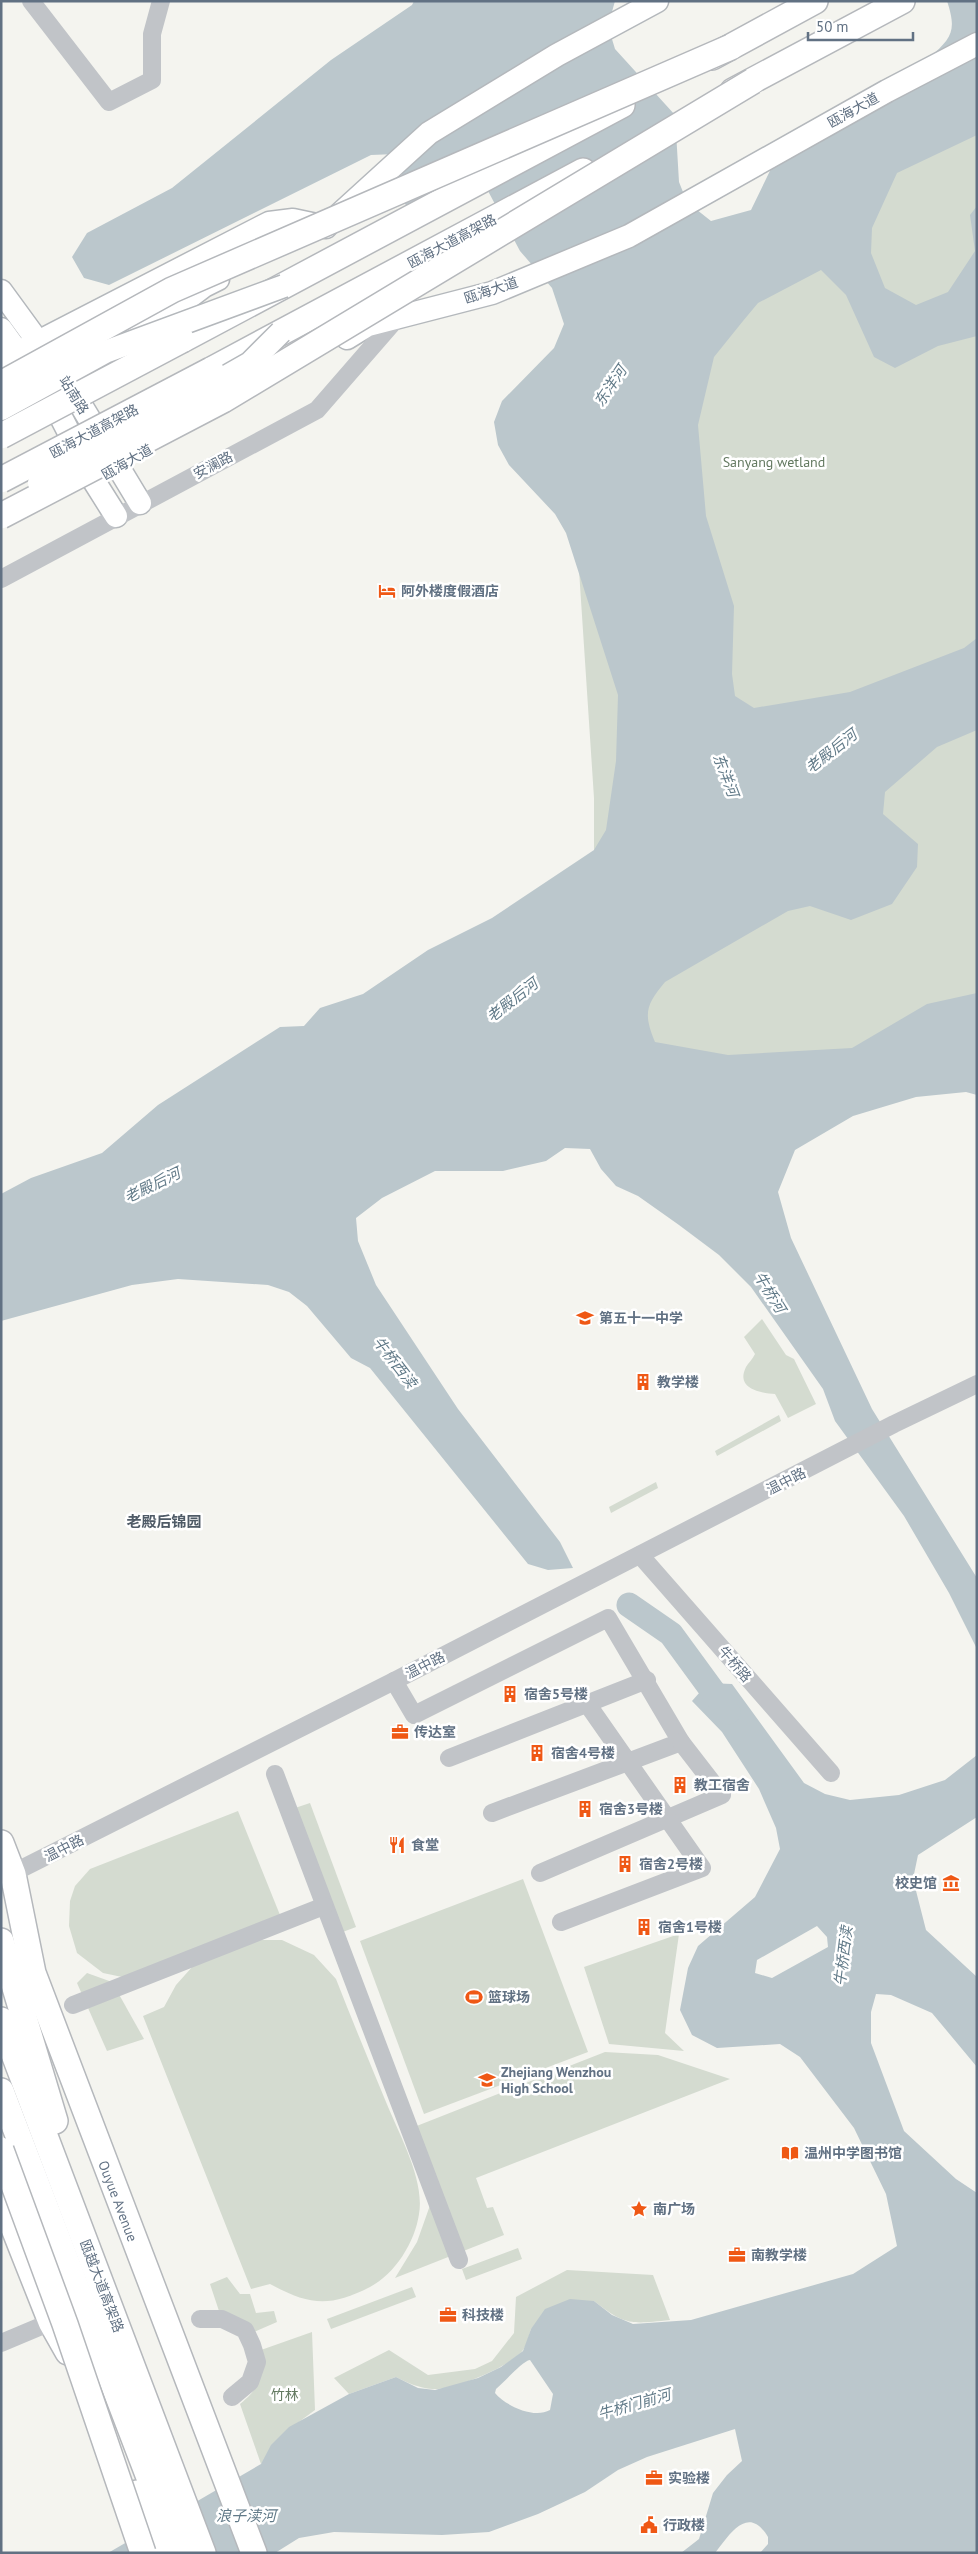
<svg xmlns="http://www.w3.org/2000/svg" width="978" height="2554" viewBox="0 0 978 2554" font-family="'PT Sans','Noto Sans SC',sans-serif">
  <rect width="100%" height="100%" fill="#f4f4ef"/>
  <g fill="#d4dbd0">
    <polygon points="977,113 977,1080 594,1095 594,798 564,342"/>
    <path d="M 762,1319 L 786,1355 L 794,1359 L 816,1404 L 788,1418 L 775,1394 C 761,1393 735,1389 746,1367 C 748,1363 753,1359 755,1354 L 744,1337 Z"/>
    <polygon points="779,1415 781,1421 717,1456 715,1451"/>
    <polygon points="656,1482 658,1488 611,1513 609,1507"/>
    <polygon points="310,1803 356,1927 340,1933 295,1808"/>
    <polygon points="238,1811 280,1915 127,1978 103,1973 77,1953 69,1926 70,1901 75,1886 90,1869"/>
    <polygon points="523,1879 588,2052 424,2114 360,1941"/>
    <polygon points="679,1934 665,2033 684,2051 609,2044 584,1967"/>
    <path d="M 249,1940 L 282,1940 L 314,1955 L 336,1979 C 352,2020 369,2061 386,2102 C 399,2134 425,2180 419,2214 C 415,2242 395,2274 370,2287 C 329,2308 309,2305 270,2284 L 251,2289 L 143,2016 L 164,2007 L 176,1985 L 193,1966 Z"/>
    <polygon points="87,1973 112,1982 144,2039 107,2051 77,1983"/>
    <polygon points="605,2052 658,2055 730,2079 476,2178 487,2208 493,2207 504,2235 395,2278 417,2242 434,2194 409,2129"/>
    <polygon points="518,2248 522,2259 466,2280 462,2269"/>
    <path d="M 567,2270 L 653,2275 L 670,2320 C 631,2324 626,2326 594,2301 L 531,2329 C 529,2335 527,2345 523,2350 C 512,2366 452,2391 432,2389 C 419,2388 408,2383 396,2377 L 349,2394 L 334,2378 L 389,2350 L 428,2375 L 475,2369 L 492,2361 L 514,2333 L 516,2297 Z"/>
    <polygon points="227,2277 240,2294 250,2294 256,2313 274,2311 277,2322 252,2333 220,2314 210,2284"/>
    <polygon points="412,2287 416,2297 331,2329 327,2319"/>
    <path d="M 312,2332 L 315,2410 L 284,2433 L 261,2464 L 240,2404 C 262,2386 261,2377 261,2350 Z"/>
  </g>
  <g fill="#bbc7cc" fill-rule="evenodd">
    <path d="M 414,1 L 615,1 L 608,26 L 615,49 L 675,115 L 679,182 L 687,202 L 711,221 L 751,210 L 783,144 L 929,58 C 952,38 957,31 947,1 L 977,1 L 977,135 L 897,173 L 872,228 L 871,253 L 885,288 L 916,305 L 948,292 L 975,251 L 970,215 L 977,206 L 977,336 L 938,346 L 895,368 L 874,357 L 846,295 L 821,270 L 758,303 L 743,321 L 714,357 L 698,425 L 706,516 L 734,606 L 732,674 L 735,696 L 754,708 L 850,692 L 964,648 L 977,638 L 977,730 L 937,747 L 885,792 L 883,814 L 918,844 L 917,867 L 892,904 L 851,920 L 810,906 L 788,911 L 665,982 C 646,1005 643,1013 655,1042 L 728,1055 L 852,1048 L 927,1004 L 977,993 L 977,1095 L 966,1092 L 916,1097 L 853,1116 L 795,1150 L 778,1192 L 791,1238 L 872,1409 L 977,1578 L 977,1649 L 949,1593 L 904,1516 L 835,1421 L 823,1389 L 751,1287 L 719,1255 L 679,1225 L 638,1196 L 616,1186 L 601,1169 L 590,1149 L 565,1148 L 546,1161 L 503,1171 L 435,1171 L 382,1198 L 356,1218 L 358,1241 L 376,1285 L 458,1409 L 560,1542 L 573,1568 L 548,1570 L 528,1564 L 370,1368 L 351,1358 L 307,1306 L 289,1292 L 268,1285 L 178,1279 L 132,1285 L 1,1321 L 1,1194 L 31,1178 L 102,1153 L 158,1105 L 280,1027 L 304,1026 L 320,1008 L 363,994 L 428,950 L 492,918 L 594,850 L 606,830 L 616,761 L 618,695 L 566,533 L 555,514 L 509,465 L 498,445 L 494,422 L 502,401 L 554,348 L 564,324 L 552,288 L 520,251 L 480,176 L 446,179 L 430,196 L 408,207 L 400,199 L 403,163 L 396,154 L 371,155 L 109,285 L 84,278 L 72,257 L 87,233 L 172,188 L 331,60 L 412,5 Z"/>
    <path d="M 708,1683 L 732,1684 L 804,1783 L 825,1794 L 850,1800 L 899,1795 L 945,1780 L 977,1755 L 977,1817 L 918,1855 L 913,1879 L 926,1930 L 977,1977 L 977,2067 L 932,2013 L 891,1995 L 876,1994 L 871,2012 L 871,2043 L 904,2131 L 956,2179 L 977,2193 L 977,2553 L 760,2553 L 768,2544 L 768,2537 C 748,2504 730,2534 715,2553 L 681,2553 L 699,2539 L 713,2493 L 727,2475 L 742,2461 L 735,2429 L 647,2457 L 618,2470 L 585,2492 L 538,2514 L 489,2532 L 442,2535 L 334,2532 L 299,2538 L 275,2553 L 108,2553 L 261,2464 L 271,2445 L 289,2427 L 349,2394 L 396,2377 L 418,2388 L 435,2390 L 478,2378 L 501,2367 L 523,2351 L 531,2329 L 545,2309 L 570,2299 L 594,2301 L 612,2315 L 633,2324 L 691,2320 L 853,2274 L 897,2246 L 886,2194 L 854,2128 L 800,2057 L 780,2044 L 717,2048 L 692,2035 L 680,2010 L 688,1968 L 698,1946 L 755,1897 L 780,1849 L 776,1828 L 759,1789 L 722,1732 L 692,1701 ZM 817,1926 L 827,1937 L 828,1947 L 772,1978 L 755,1973 L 757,1960 ZM 530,2360 L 553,2394 L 550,2410 C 534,2419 506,2406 495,2393 L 496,2389 C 505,2382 522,2361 530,2360 Z"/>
  </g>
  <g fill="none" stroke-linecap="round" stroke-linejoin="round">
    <polyline stroke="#bbc7cc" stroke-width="25" points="629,1605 671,1634 728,1712"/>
    <g stroke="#b4b8bc" stroke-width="25">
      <g id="major">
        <polyline points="340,214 429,133 557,55 657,1"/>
        <polyline points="1,291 47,354"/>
        <polyline points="1,329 27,365"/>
        <polyline points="347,338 368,325 492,293 629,236 887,91 977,44"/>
        <polyline points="134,339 204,286 218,279"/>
        <polyline points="1,361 269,223 293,220 326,227"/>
        <polyline points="67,382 140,503"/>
        <polyline points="48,392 94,481 116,516"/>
        <polyline points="52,395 70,387 108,358"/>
      </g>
    </g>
    <g stroke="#b5b8bc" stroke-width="28">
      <g id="highway">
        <polyline points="712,57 815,1"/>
        <polyline points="733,91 902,1"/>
        <polyline points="182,340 622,105"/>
        <polyline points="211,370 583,171"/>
        <polyline points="1,1843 13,1874 33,1973 254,2553"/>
        <polyline points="1,1941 55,2121"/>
        <polyline points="1,2020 203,2553"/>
        <polyline points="1,2091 178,2553"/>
        <polyline points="1,2196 51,2322 68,2352"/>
        <polyline points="137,2493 159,2553"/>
      </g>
    </g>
    <g stroke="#c1c4c8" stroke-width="18">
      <polyline points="31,1 109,102 152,80 152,34 161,1"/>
      <polyline points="1,579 317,410 397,318"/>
      <polyline points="640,1555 831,1773"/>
      <polyline points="394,1681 414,1715 608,1618 681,1742 492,1813"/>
      <polyline points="449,1758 647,1680"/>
      <polyline points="275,1774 459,2260"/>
      <polyline points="540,1873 722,1795 681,1742"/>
      <polyline points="1,1879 394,1681 894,1424 977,1384"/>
      <polyline points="561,1922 702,1868 588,1705"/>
      <polyline points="73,2005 324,1906"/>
      <polyline points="200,2319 222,2319 245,2330 252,2345 257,2362 250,2382 232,2397"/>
      <polyline points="1,2343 51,2322"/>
    </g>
    <use href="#major" stroke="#fff" stroke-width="22"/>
    <use href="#highway" stroke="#fff" stroke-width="25"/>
    <g stroke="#b4b8bc" stroke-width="25" stroke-linecap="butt">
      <g id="major-bridge">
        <polyline points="1,409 105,352 284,286"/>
        <polyline points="39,483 250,363 281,332"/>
      </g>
    </g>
    <g stroke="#b5b8bc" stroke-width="28" stroke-linecap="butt">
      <g id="highway-bridge">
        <polyline points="1,384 172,290 731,47"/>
        <polyline points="1,436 182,340"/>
        <polyline points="1,480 211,370"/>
        <polyline points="1,516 223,400 753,81"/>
        <polyline points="1,2150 65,2324 143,2553"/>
      </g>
    </g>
    <use href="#major-bridge" stroke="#fff" stroke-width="22"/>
    <use href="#highway-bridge" stroke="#fff" stroke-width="25"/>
  </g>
  <defs>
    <g id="hotel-bare" transform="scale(1.35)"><path d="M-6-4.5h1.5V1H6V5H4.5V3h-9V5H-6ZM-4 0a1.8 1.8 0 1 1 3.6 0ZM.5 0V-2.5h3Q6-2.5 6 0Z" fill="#ef5815" stroke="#fff" stroke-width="2.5" paint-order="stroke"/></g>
    <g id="school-bare" transform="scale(1.35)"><path d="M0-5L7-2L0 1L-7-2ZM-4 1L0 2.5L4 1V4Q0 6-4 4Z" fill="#ef5815" stroke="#fff" stroke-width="2.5" paint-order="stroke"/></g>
    <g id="building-bare" transform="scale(1.35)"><path d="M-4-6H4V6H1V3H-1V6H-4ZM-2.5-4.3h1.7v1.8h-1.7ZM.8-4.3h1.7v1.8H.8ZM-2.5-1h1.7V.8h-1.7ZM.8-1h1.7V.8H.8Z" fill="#ef5815" stroke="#fff" stroke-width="2.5" paint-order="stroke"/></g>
    <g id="office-bare" transform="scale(1.35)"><path d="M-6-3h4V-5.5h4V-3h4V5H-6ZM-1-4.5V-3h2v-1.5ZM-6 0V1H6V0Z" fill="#ef5815" stroke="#fff" stroke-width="2.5" paint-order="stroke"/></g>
    <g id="restaurant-bare" transform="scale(1.35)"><path d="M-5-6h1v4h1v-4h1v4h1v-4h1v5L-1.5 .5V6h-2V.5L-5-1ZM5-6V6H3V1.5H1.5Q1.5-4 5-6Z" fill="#ef5815" stroke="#fff" stroke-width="2.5" paint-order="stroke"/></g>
    <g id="museum-bare" transform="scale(1.35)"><path d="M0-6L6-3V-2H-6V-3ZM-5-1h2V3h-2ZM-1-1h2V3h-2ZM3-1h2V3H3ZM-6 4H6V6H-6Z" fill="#ef5815" stroke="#fff" stroke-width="2.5" paint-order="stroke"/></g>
    <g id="stadium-bare" transform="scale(1.35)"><path d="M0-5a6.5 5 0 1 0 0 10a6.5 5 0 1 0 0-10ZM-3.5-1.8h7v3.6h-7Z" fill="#ef5815" stroke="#fff" stroke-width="2.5" paint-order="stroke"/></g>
    <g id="library-bare" transform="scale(1.35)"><path d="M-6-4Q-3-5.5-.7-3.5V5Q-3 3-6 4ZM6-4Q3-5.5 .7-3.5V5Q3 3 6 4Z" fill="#ef5815" stroke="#fff" stroke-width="2.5" paint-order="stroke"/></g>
    <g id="sight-bare" transform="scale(1.35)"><path d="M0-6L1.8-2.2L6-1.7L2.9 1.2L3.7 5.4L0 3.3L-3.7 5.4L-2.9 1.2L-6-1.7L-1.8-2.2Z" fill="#ef5815" stroke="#fff" stroke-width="2.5" paint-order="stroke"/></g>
    <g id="civic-bare" transform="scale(1.35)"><path d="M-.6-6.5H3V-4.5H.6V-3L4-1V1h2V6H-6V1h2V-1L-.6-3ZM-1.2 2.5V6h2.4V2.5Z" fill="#ef5815" stroke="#fff" stroke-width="2.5" paint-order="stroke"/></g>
  </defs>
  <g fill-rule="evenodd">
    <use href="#hotel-bare" x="387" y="591"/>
    <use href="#school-bare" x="585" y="1318"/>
    <use href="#building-bare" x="643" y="1382"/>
    <use href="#building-bare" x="510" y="1694"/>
    <use href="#office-bare" x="400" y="1732"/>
    <use href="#building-bare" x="537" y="1753"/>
    <use href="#building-bare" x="680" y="1785"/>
    <use href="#building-bare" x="585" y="1809"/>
    <use href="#restaurant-bare" x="397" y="1845"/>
    <use href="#building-bare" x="625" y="1864"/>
    <use href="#museum-bare" x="951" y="1883"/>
    <use href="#building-bare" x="644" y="1927"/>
    <use href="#stadium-bare" x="474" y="1997"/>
    <use href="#school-bare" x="487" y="2080"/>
    <use href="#library-bare" x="790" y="2153"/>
    <use href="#sight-bare" x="639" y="2209"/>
    <use href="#office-bare" x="737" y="2255"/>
    <use href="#office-bare" x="448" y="2315"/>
    <use href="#office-bare" x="654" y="2478"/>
    <use href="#civic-bare" x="649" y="2525"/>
  </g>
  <g text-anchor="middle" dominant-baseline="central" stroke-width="5" stroke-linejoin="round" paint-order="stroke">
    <g font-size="14" fill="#617183" stroke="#fff">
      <text transform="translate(853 110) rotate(-29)">瓯海大道</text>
      <text transform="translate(452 241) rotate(-28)">瓯海大道高架路</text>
      <text transform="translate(491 290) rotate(-18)">瓯海大道</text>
      <text transform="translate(74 395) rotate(58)">站南路</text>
      <text transform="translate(94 431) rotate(-28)">瓯海大道高架路</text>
      <text transform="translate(127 462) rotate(-30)">瓯海大道</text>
      <text transform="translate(213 465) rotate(-28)">安澜路</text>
      <text transform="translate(786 1481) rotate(-27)">温中路</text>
      <text transform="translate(735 1664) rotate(49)">牛桥路</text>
      <text transform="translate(425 1665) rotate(-27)">温中路</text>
      <text transform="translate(64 1848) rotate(-27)">温中路</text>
      <text transform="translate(118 2201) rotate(69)">Ouyue Avenue</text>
      <text transform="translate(102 2286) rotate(69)">瓯越大道高架路</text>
    </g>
    <g font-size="14" fill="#637960" stroke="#fff">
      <text x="774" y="462">Sanyang wetland</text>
      <text x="285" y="2395">竹林</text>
    </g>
    <g font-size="14" font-weight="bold" fill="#617183" stroke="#fff" text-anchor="start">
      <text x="401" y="591">阿外楼度假酒店</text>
      <text x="599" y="1318">第五十一中学</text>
      <text x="657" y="1382">教学楼</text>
      <text x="524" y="1694">宿舍5号楼</text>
      <text x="414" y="1732">传达室</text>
      <text x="551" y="1753">宿舍4号楼</text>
      <text x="694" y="1785">教工宿舍</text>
      <text x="599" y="1809">宿舍3号楼</text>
      <text x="411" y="1845">食堂</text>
      <text x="639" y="1864">宿舍2号楼</text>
      <text x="937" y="1883" text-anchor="end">校史馆</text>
      <text x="658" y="1927">宿舍1号楼</text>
      <text x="488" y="1997">篮球场</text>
      <text x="501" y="2072">Zhejiang Wenzhou<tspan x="501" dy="16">High School</tspan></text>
      <text x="804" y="2153">温州中学图书馆</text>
      <text x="653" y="2209">南广场</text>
      <text x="751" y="2255">南教学楼</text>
      <text x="462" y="2315">科技楼</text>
      <text x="668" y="2478">实验楼</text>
      <text x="663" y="2525">行政楼</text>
    </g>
    <g font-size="15" font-style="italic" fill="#617a88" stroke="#fff">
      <text transform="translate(610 386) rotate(-56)">东洋河</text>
      <text transform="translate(831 751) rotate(-38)">老殿后河</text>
      <text transform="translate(726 775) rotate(69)">东洋河</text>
      <text transform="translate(512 1000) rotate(-38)">老殿后河</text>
      <text transform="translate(152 1185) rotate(-26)">老殿后河</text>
      <text transform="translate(770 1292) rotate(58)">牛桥河</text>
      <text transform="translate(395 1362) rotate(52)">牛桥西渎</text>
      <text transform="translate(843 1956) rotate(-83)">牛桥西渎</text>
      <text transform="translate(634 2404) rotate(-16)">牛桥门前河</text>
      <text x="246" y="2515">浪子渎河</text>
    </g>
    <g font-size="15" font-weight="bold" fill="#4f5b67" stroke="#fff">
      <text x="164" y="1521">老殿后锦园</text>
    </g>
  </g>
  <rect width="978" height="2554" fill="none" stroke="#617183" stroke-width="5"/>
  <path d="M808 32v8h105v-8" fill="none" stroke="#617183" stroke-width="2.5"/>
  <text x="816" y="32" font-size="15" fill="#617183" stroke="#ffffff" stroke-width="4" paint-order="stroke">50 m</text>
</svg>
